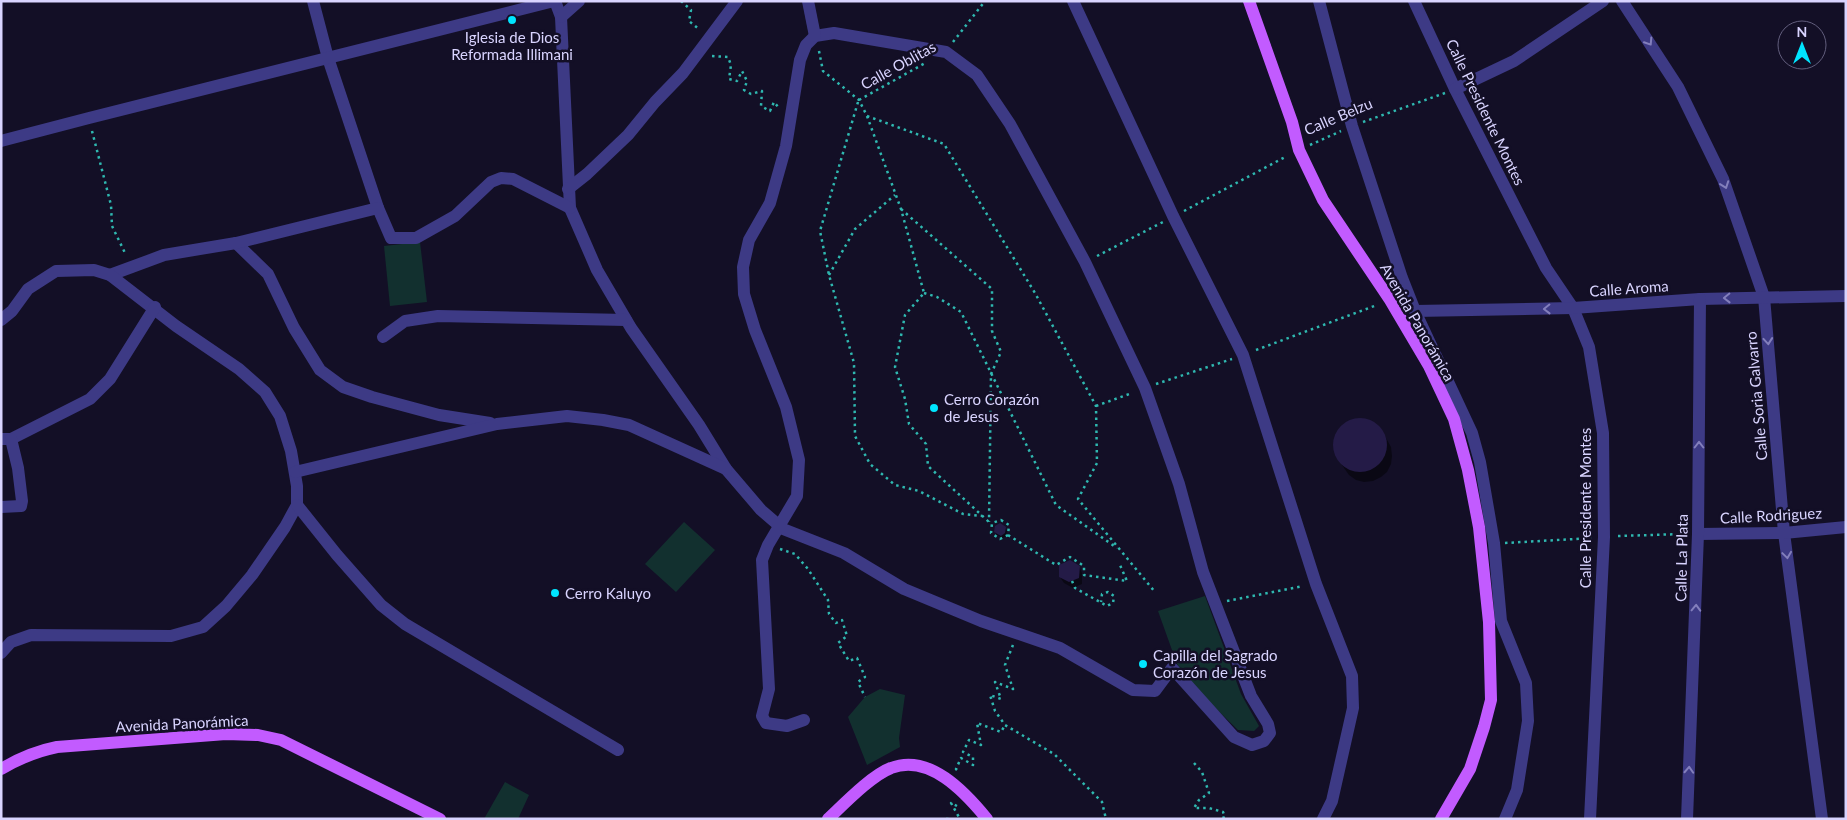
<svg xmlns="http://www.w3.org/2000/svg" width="1847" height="820" viewBox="0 0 1847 820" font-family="Lato,sans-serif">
  <rect width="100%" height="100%" fill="#130f26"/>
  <g fill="#12302f">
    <polygon points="420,242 427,302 390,306 384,246"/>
    <polygon points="684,522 715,550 676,592 645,564"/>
    <polygon points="1205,596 1241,694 1259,726 1254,731 1238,730 1192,685 1177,664 1158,611"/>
    <polygon points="880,689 905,695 899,738 900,747 867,765 848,717 865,697"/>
    <polygon points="505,782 529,795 518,819 484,819"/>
  </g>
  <g fill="#0007">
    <polygon points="1357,420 1366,420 1374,423 1381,429 1391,447 1392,456 1391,464 1387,472 1381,477 1373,481 1364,482 1356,480 1349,475 1337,458 1335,449 1335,441 1337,433 1342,427 1349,422"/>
    <polygon points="1005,528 1007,531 1006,536 1003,538 997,535 995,532"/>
    <polygon points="1079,566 1082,573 1082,584 1073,588 1064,583 1060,577"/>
  </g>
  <g fill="#241b47">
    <circle cx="1360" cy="445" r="27"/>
    <polygon points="1000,523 1006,527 1005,533 1001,536 994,532 995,526"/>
    <polygon points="1070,560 1080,566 1079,578 1069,582 1059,577 1059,565"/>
  </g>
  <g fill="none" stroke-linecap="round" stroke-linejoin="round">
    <g stroke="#2fb8b0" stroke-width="2.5" stroke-dasharray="2.5 4" stroke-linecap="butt">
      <polyline points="681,1 691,10 689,21 700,30"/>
      <polyline points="953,42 985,1"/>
      <polyline points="819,51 823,71 859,100 867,116 901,209 924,293 905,315 895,367 905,399 909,424 926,444 928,466 989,522 992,523"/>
      <polyline points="712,56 728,57 731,65 729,79 737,81 742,71 747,81 744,90 751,94 762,91 761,106 770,111 774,102 779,108"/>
      <polyline points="859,100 927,62"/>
      <polyline points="858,102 820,231 829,275 854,363 855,436 870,464 895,485 919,491 963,514 982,516"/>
      <polyline points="867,116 944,144 1035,293 1096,406 1097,463 1078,499 1155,592"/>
      <polyline points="1363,122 1445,93"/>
      <polyline points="92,131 111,205 112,226 126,255"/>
      <polyline points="1310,145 1341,131"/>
      <polyline points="901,209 992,289 992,331 1001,352 991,374 989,522"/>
      <polyline points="1184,211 1287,156"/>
      <polyline points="1097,256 1163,222"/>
      <polyline points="829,275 855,229 895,195"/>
      <polyline points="924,293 937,297 961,312 1056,505 1117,548"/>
      <polyline points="1256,350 1377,305"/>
      <polyline points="1156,384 1232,359"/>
      <polyline points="1096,406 1132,393"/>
      <polygon points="1001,520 1009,525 1008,535 1000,539 991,533 992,523"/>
      <polyline points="1008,535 1056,565 1070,557 1084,566 1084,575 1127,581 1120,565"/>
      <polyline points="1618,536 1684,534"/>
      <polyline points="1505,543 1592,538"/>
      <polyline points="780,549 795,554 808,569 828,600 829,614 836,623 842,620 847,636 838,643 849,661 857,658 865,677 858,682 865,697"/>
      <polyline points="1072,581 1075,588 1107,606 1113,603 1114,596 1108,592 1102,594 1101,602"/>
      <polyline points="1227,601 1303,586"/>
      <polyline points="1013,645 1005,665 1013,689 995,682 1001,699 990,695 995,711 1005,725 1054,754 1102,802 1106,819"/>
      <polyline points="1194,763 1202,772 1209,793 1199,800 1194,808 1209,808 1223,812 1225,817 1220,819"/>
      <polyline points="957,770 956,769 961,758 973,765 973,757 963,752 969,740 981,745 977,723 1001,732 1005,725"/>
      <polyline points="957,806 951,803 960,819"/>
      <polyline points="946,819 950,819"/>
    </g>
    <g stroke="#3d3a85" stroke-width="12">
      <polyline points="313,1 328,58 378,208"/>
      <polyline points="555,1 561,17 570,208 597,270 631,328 699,425 726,469 761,510 783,529 844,553 904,589 981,621 1060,648 1133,690 1155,691 1172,668 1234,737 1252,745 1264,741 1270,733 1268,724 1251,696 1203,572 1179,484 1145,388 1085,262 1010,124 977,75 946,52 834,33 815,36 806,45 800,60 786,146 770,203 749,240 743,267 744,294 755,330 786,407 799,460 797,496 768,545 762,560 769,689 762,716 766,723 787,726 804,720"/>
      <polyline points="808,1 815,36"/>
      <polyline points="1073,1 1173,216 1243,355 1316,584 1352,676 1353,708 1332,801 1323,819"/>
      <polyline points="1319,1 1352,126 1402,278 1415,311 1472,433 1480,462 1494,543 1501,621 1526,683 1528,721 1517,790 1505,819"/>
      <polyline points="1414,1 1455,89 1546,268 1573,308 1589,347 1603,433 1604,537 1590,819"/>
      <polyline points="1622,1 1678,87 1723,179 1764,297 1784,533 1822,819"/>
      <polyline points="561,17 579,1"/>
      <polyline points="1455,89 1514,61 1603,1"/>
      <polyline points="1,141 89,118 554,1"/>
      <polyline points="568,189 587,174 628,135 655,102 683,73 737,1"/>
      <polyline points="236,243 268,274 294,328 320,370 343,387 372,397 439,415 490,423"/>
      <polyline points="110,275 164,255 236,243 378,208 391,238 416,238 455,216 491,182 501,178 513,179 570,208"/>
      <polyline points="1415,311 1573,308 1700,299 1846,296"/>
      <polyline points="1,320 12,311 28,289 56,271 94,270 110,275 176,326 239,369 265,392 280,416 291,451 297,486 297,505 285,527 252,575 226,606 203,627 171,636 31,635 11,642 1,653"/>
      <polyline points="383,337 405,321 438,316 626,320"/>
      <polyline points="1,439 11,439 90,399 110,379 155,307"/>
      <polyline points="295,472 497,424 567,416 603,420 629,425 726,469"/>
      <polyline points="297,505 337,555 381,605 405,624 618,750"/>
      <polyline points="1,507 21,506 22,501 18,468 11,439"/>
      <polyline points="1698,534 1784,533 1846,527"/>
      <polyline points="1687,819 1698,534 1700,299"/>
    </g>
    <g stroke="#c25bff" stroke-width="12">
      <polyline points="1249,1 1292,122 1299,150 1323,200 1390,300 1429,366 1454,419 1468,470 1479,527 1489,622 1491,700 1484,727 1470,769 1441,819"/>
      <path d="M 1,769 C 20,758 36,751 57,747 L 226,734 L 258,735 L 281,740 L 440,819"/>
      <path d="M 828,819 C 844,804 872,775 891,768 C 929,753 965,792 987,819"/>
    </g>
  </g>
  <defs><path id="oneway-chevron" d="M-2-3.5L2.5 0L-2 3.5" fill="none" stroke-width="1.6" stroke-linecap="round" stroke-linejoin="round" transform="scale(1.25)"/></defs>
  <g stroke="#837fbc">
    <use href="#oneway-chevron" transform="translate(1649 42) rotate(57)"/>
    <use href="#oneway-chevron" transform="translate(1725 185) rotate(70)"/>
    <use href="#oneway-chevron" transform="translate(1727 298) rotate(179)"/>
    <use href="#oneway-chevron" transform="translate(1547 309) rotate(179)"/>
    <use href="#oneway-chevron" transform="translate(1768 341) rotate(85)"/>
    <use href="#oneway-chevron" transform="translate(1699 445) rotate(-90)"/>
    <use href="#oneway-chevron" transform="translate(1787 555) rotate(82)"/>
    <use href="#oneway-chevron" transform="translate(1696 608) rotate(-88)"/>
    <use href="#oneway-chevron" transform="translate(1689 770) rotate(-87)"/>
  </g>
  <g fill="#00e5ff" stroke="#130f26" stroke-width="2">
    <circle cx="512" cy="20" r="5"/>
    <circle cx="934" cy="408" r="5"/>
    <circle cx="555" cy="593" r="5"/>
    <circle cx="1143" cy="664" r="5"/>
  </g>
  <g text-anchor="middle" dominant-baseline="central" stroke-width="5" stroke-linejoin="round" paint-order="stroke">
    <g font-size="15" fill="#d9d4ff" stroke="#130f26" text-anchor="start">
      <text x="512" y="37" text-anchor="middle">Iglesia de Dios<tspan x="512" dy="17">Reformada Illimani</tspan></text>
      <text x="944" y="399">Cerro Corazón<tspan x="944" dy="17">de Jesus</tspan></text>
      <text x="565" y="593">Cerro Kaluyo</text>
      <text x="1153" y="655">Capilla del Sagrado<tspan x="1153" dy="17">Corazón de Jesus</tspan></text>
    </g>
    <g font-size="15" fill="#d9d4ff" stroke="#130f26">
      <text transform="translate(898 65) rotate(-29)">Calle Oblitas</text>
      <text transform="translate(1486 112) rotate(64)">Calle Presidente Montes</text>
      <text transform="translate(1338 116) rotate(-23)">Calle Belzu</text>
      <text transform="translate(1629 288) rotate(-4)">Calle Aroma</text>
      <text transform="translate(1418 322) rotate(60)">Avenida Panorámica</text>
      <text transform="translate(1756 396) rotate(-95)">Calle Soria Galvarro</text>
      <text transform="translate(1585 508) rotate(-90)">Calle Presidente Montes</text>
      <text transform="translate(1771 515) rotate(-3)">Calle Rodriguez</text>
      <text transform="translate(1681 558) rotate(-89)">Calle La Plata</text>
      <text transform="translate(182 723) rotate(-3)">Avenida Panorámica</text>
    </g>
  </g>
  <rect width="1847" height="820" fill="none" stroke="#d9d4ff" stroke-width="5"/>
  <g transform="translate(1802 45)"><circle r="24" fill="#130f26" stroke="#625e7d"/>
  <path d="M0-4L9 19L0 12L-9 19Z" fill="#00e5ff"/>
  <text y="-8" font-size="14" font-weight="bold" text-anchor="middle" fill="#d9d4ff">N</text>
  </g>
</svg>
